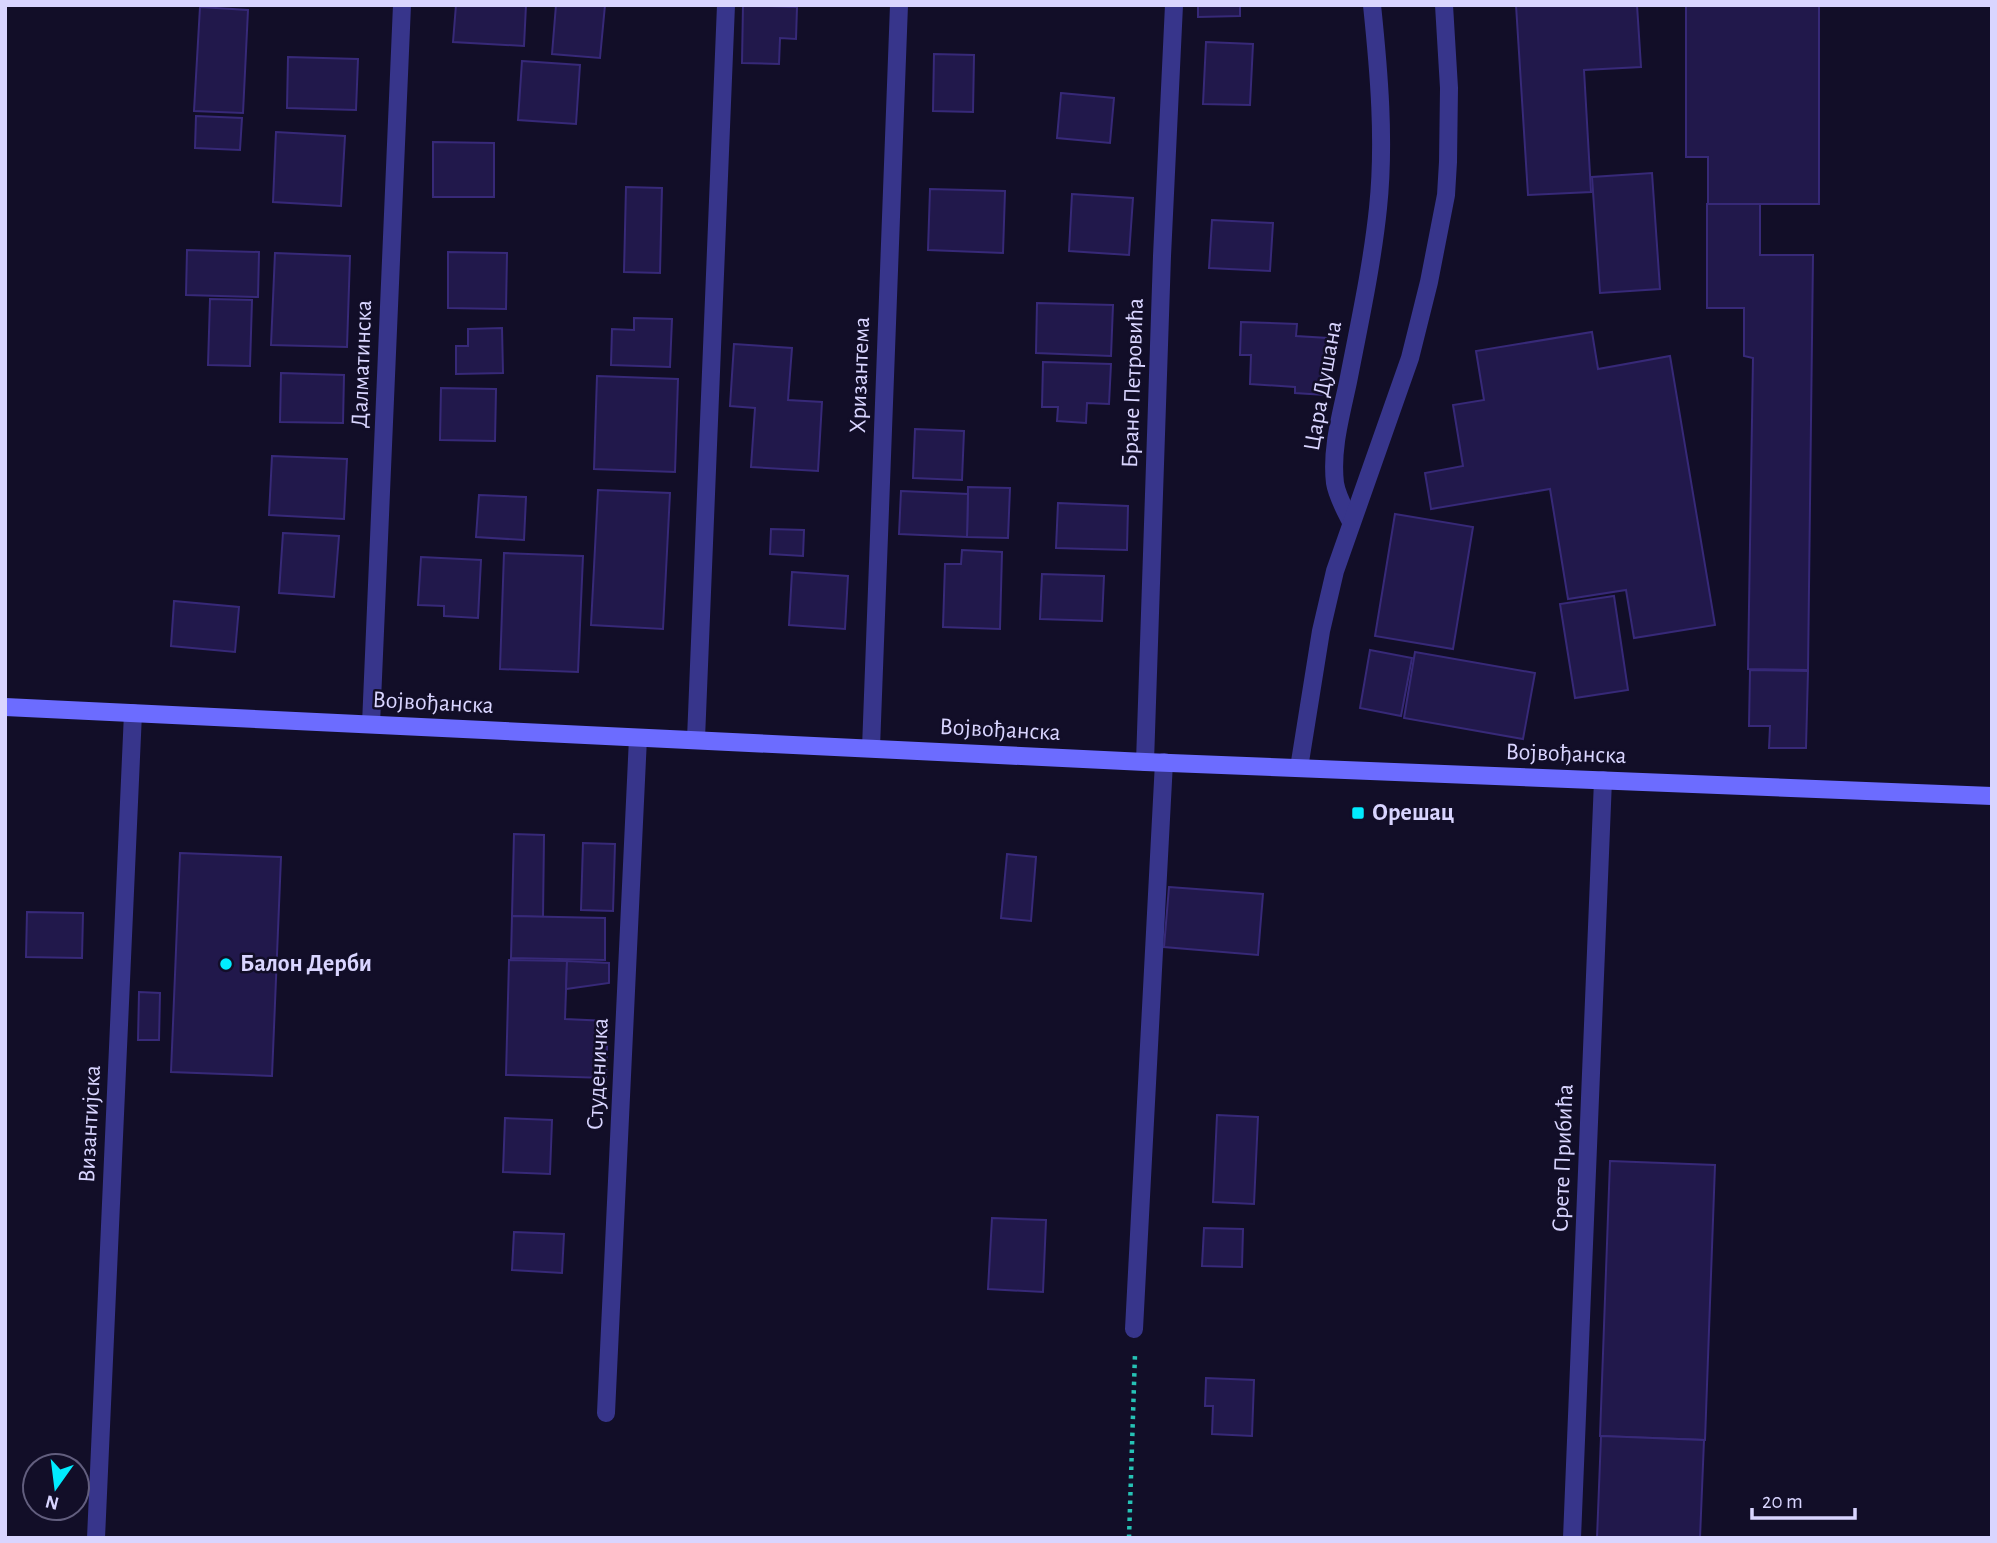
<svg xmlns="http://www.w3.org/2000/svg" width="1997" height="1543" viewBox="0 0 1997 1543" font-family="'Alegreya Sans',sans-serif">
  <rect width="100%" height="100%" fill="#120e28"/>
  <g fill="#21184b" stroke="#372978" stroke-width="2">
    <polygon points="456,5 526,5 524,46 453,42"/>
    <polygon points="556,5 605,5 600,58 552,54"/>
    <polygon points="743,5 797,7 796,39 780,38 779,64 742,63"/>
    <polygon points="1198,5 1240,5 1240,16 1198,17"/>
    <polygon points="1516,5 1637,5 1641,67 1584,70 1591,192 1528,195"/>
    <polygon points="1686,5 1819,5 1819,204 1708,204 1708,157 1686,157"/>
    <polygon points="200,7 248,10 243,113 194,111"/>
    <polygon points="1206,42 1253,44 1250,105 1203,104"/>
    <polygon points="934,54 974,55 973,112 933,111"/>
    <polygon points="288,57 358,59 356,110 287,108"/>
    <polygon points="522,61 580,65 576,124 518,120"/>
    <polygon points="1061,93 1114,98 1110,143 1057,138"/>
    <polygon points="196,116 242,118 240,150 195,148"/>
    <polygon points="276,132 345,136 341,206 273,202"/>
    <polygon points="433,142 494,143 494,197 433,197"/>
    <polygon points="1652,173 1660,289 1600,293 1592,177"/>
    <polygon points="626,187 662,188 660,273 624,272"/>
    <polygon points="930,189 1005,191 1003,253 928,250"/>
    <polygon points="1072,194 1133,198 1129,255 1069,251"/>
    <polygon points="1707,204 1760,204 1760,255 1813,255 1808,670 1748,669 1753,358 1744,356 1744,308 1707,308"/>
    <polygon points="1212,220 1273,223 1270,271 1209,268"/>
    <polygon points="187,250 259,252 258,297 186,295"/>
    <polygon points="448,252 507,253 506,309 448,308"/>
    <polygon points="275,253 350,256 347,347 271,345"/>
    <polygon points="210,299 252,300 250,366 208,365"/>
    <polygon points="1037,303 1113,305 1111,356 1036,353"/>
    <polygon points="634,318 672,319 670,367 611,365 612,329 634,330"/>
    <polygon points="1241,322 1297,324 1296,336 1328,338 1325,395 1295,393 1295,387 1250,384 1251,355 1240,355"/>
    <polygon points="502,328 503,373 456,374 456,346 468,346 468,329"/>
    <polygon points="1592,332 1598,369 1670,356 1715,625 1634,638 1626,590 1568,599 1550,489 1431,509 1425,473 1463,466 1453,405 1484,400 1476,351"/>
    <polygon points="734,344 792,348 788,400 822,402 818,471 751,467 755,408 730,406"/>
    <polygon points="1043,362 1111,364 1109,404 1087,403 1086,423 1057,421 1058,407 1042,407"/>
    <polygon points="281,373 344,375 343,423 280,422"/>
    <polygon points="597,376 678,379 675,472 594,469"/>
    <polygon points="441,388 496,389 495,441 440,440"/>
    <polygon points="915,429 964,431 962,480 913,478"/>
    <polygon points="272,456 347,459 344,519 269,515"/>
    <polygon points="968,487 1010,488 1008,538 967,537"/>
    <polygon points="598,490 670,493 663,629 591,625"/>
    <polygon points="901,491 968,494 967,537 899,534"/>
    <polygon points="479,495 526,497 524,540 476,537"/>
    <polygon points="1058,503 1128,506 1127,550 1056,548"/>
    <polygon points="1395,514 1473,527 1453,649 1375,636"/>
    <polygon points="771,529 804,530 803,556 770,554"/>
    <polygon points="283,533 339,536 334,597 279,593"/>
    <polygon points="962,550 1002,552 1000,629 943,627 945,564 961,564"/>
    <polygon points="504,553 583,556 578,672 500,669"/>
    <polygon points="421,557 481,560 478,618 444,616 444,606 418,605"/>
    <polygon points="792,572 848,576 845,629 789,625"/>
    <polygon points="1042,574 1104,576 1102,621 1040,619"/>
    <polygon points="1614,596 1628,690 1575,698 1560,604"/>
    <polygon points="174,601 239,607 235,652 171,646"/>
    <polygon points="1370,650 1412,658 1401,716 1360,708"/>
    <polygon points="1415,652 1535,673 1523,739 1404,718"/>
    <polygon points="1750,670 1808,671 1806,748 1769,748 1770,726 1749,726"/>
    <polygon points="514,834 544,835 543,917 512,916"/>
    <polygon points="583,843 615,844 613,911 581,910"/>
    <polygon points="180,853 281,857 272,1076 171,1072"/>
    <polygon points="1007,854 1036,857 1031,921 1001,918"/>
    <polygon points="1169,887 1263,894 1258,955 1164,947"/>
    <polygon points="27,912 83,913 82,958 26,957"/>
    <polygon points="512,916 605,918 605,960 511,958"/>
    <polygon points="509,960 567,961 565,1019 608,1021 606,1078 506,1075"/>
    <polygon points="567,961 609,963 609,983 566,989"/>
    <polygon points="139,992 160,993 159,1040 138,1040"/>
    <polygon points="1217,1115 1258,1117 1254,1204 1213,1202"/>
    <polygon points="505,1118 552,1120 550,1174 503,1172"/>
    <polygon points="1610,1161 1715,1165 1705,1440 1600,1436"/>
    <polygon points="992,1218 1046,1220 1043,1292 988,1289"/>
    <polygon points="1204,1228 1243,1229 1242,1267 1202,1266"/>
    <polygon points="514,1232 564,1234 562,1273 512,1270"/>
    <polygon points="1206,1378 1254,1380 1252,1436 1212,1434 1213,1406 1205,1406"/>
    <polygon points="1601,1436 1704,1440 1700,1538 1597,1538"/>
  </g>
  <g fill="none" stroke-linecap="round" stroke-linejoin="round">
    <polyline stroke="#26c2b5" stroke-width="4.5" stroke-dasharray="3.5 5" stroke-linecap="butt" points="1129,1538 1135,1354"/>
    <polyline stroke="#37358b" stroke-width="18" points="1134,1329 1164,762"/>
    <g stroke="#37358b" stroke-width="18">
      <path d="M 1351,522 C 1345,510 1337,496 1335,483 C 1331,449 1341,415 1348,382 C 1359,325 1372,266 1378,208 C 1385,141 1379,72 1372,5"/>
      <polyline points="371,724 402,5"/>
      <polyline points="696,739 726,5"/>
      <polyline points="871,748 899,5"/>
      <polyline points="1145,762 1162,256 1174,5"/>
      <polyline points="606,1413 638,738"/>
      <polyline points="96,1538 133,713"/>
      <polyline points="1572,1538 1603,780"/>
    </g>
    <polyline stroke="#37358b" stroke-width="18" points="1299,768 1321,631 1335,571 1410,358 1429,282 1446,195 1448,162 1449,88 1444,5"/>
    <polyline stroke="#6c6cff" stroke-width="18" points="5,707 1145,762 1992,796"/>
  </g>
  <g fill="#01ecff" stroke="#120e28" stroke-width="2.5">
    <rect x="1351" y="806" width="14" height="14" rx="3.5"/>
    <circle cx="226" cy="964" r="7"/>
  </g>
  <g text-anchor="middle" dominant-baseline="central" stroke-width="5" stroke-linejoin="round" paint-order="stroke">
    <g font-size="24" fill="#d9d5ff" stroke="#120e28">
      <text transform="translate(362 364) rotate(-88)">Далматинска</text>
      <text transform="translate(860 375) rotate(-88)">Хризантема</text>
      <text transform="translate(1133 383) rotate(-88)">Бране Петровића</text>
      <text transform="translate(1323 386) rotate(-80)">Цара Душана</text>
      <text transform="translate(433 703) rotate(3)">Војвођанска</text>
      <text transform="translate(1000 730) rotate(3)">Војвођанска</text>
      <text transform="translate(1566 754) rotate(2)">Војвођанска</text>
      <text transform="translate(598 1074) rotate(-87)">Студеничка</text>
      <text transform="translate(90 1124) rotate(-87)">Византијска</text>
      <text transform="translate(1563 1158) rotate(-88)">Срете Прибића</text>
    </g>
    <g font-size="24" font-weight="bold" fill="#d9d5ff" stroke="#120e28" text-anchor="start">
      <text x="1372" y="813">Орешац</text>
      <text x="240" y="964">Балон Дерби</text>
    </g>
  </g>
  <rect width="1997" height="1543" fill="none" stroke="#d9d5ff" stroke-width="14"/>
  <g transform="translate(56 1487) rotate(194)"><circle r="33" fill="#120e28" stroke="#625e7e" stroke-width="2"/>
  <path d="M0-5L12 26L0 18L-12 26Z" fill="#01ecff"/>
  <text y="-10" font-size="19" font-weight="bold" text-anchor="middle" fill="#d9d5ff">N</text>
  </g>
  <path d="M1752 1508v10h103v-10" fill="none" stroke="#d9d5ff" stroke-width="3.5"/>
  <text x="1762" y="1508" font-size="21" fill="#d9d5ff" stroke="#120e28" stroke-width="5" paint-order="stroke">20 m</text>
</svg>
